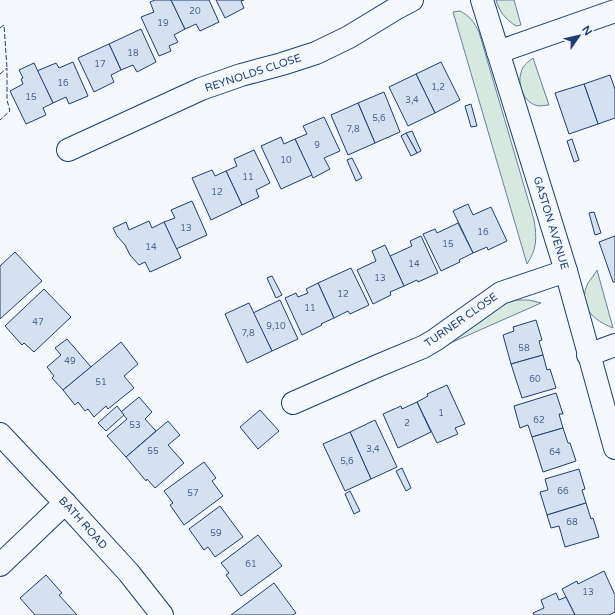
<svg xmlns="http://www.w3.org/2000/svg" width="615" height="615" viewBox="0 0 615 615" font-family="'Varela Round',sans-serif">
  <rect width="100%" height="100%" fill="#f4f7fb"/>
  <g fill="#d7e8df" stroke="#687fa3">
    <path d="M 496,0 L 514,0 L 521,25 L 516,26 C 506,20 499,11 496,0 Z"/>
    <path d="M 460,11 C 470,16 474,22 479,32 L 534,220 C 537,238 537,249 527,264 L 453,12 Z"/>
    <path d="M 533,58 L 549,105 C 546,105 542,106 539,106 C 524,104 517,85 521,73 C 522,66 528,62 533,58 Z"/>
    <path d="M 597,270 L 613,328 C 593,320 577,306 588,283 C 591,279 594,275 597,270 Z"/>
    <polygon points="516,300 529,300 541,303 446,345 498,308 507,303"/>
  </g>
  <g fill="#d5e0f0" stroke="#1d3f73">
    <polygon points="155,0 171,0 185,29 174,35 178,42 169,46 171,51 159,56 141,17 154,12 150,2"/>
    <polygon points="171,0 209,0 219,22 200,31 196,24 185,29"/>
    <polygon points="216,0 244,0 241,1 244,8 225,18"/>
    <polygon points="141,29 156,62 137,72 133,65 121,70 109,44"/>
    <polygon points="109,44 121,70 111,75 114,82 94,92 78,58"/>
    <polygon points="73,62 88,96 69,104 66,97 53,103 37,71 56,63 59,68"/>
    <polygon points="441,62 460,100 435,113 416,74"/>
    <polygon points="34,63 53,103 43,108 46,115 26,124 10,91 23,84 21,79 23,78 19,70"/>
    <polygon points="416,74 435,113 408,126 389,87"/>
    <polygon points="610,75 615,89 615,118 598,124 584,84"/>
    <polygon points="584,84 598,124 569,134 555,93"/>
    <polygon points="384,92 400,132 375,143 358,103"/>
    <polygon points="358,103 375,143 348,155 331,115"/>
    <polygon points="471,104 477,126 471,127 465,106"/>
    <polygon points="324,117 340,151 324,158 330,169 313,178 295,139 307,134 303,126"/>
    <polygon points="412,131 421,151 417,153 406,133"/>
    <polygon points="406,133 417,153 411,156 401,136"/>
    <polygon points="281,137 284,144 295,139 312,175 281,189 261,146"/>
    <polygon points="572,139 579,160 574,162 567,141"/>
    <polygon points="254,150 270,183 256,190 259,197 242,205 226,171 237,166 234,159"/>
    <polygon points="352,158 362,178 356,181 347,160"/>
    <polygon points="212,170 215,176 226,171 242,205 211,220 192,178"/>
    <polygon points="192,201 207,235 176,249 164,222 175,218 171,210"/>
    <polygon points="468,204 473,215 491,207 507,241 488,250 487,247 473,253 453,211"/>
    <polygon points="594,212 601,233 595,235 589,213"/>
    <polygon points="149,221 152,228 164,222 181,258 150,272 145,262 139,265 130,255 125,245 117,236 113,228 126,222 129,230"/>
    <polygon points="458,223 473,253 459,260 460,262 441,271 423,234 435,229 437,233"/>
    <polygon points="421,236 438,273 418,282 417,280 404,286 390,256 412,246 410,241"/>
    <polygon points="615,236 615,282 613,282 599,242"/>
    <polygon points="385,245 404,286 390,292 391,295 373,304 357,270 376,261 372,251"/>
    <polygon points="15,252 42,281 0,319 0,266"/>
    <polygon points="351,268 369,305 350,314 348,311 334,318 318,283"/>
    <polygon points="272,276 282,295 276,298 267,278"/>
    <polygon points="318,283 334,318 321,324 322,325 302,335 285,298 296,293 298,297 308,293 306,289"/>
    <polygon points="44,289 71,317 34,352 24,343 22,345 5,326"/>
    <polygon points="280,300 298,339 272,351 253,313"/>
    <polygon points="249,303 272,351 247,363 225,314"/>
    <polygon points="536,320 542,340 539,341 543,355 511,364 503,335 514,331 513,327"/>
    <polygon points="67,339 91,367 63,390 52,378 54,376 47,367 61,355 55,348"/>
    <polygon points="121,342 138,364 124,376 134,388 108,409 106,406 94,417 88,409 85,411 78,402 75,405 63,390"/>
    <polygon points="543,355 547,370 550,369 556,388 522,398 511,364"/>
    <polygon points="447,385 465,424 455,428 458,434 437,443 417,402 428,396 427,394"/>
    <polygon points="556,393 563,414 559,414 563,428 532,437 528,425 520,428 514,406"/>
    <polygon points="139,397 152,412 145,419 156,431 126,457 107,436 127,419 121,412"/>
    <polygon points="417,402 431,432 398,448 383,414 401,406 402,409"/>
    <polygon points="117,406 124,415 106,431 98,423"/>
    <polygon points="260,410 279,431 258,449 240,427"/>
    <polygon points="375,420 397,467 371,479 350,432"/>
    <polygon points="168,421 180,435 168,445 184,463 155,488 147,479 146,481 126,457"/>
    <polygon points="563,428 568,443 570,443 576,461 543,472 532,437"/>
    <polygon points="350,432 371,479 345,491 323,444"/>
    <polygon points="204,462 216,478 212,481 223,496 184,525 170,505 173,503 164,491"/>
    <polygon points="402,468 411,488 406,491 396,471"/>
    <polygon points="579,469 585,489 582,490 586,503 547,515 540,492 548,490 545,479"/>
    <polygon points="350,491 360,511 354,514 345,494"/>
    <polygon points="586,503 591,519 593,518 599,537 565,547 559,526 551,528 547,515"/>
    <polygon points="220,506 243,537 215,557 208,547 204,550 189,529"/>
    <polygon points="258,535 282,566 241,596 226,575 229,573 221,563"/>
    <polygon points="604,571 615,595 615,612 609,615 575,615 562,589 577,581 578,584"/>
    <polygon points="46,575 62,593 59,595 77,615 35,615 20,598"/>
    <polygon points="274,583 296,613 293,615 231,615"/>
    <polygon points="556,593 559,600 566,597 575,615 534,615 533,613 544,608 541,600"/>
  </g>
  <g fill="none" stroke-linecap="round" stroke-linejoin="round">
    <g stroke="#1d3f73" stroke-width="24">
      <g id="minor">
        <polyline points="482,0 566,271 615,448"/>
        <polyline points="498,52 615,11"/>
        <polyline points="68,150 201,89 241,75 282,64 316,53 349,37 395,9 412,0"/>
        <polyline points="588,355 615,345"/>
        <polyline points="293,403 375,367 423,347 435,340 501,293 566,271"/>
        <polyline points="0,565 65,503"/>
      </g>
    </g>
    <g stroke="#1d3f73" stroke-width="24">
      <polyline id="major" points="0,434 65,503 129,573 162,615"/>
    </g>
    <use href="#minor" stroke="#f4f7fb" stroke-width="22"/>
    <use href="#major" stroke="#f4f7fb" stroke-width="22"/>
    <g stroke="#1d3f73" stroke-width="1" stroke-dasharray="5 2" stroke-linecap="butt">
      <polyline points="0,28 4,25 7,68"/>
      <polyline points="0,74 7,68 7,100 10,111 0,120"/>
    </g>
  </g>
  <g text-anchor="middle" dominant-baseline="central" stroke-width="3" stroke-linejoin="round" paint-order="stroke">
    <g font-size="9" fill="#4b6792">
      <text x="195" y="11">20</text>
      <text x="163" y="23">19</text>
      <text x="133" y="53">18</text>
      <text x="100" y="64">17</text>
      <text x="63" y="83">16</text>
      <text x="438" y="87">1,2</text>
      <text x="31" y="97">15</text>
      <text x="412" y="100">3,4</text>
      <text x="379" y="118">5,6</text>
      <text x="353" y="129">7,8</text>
      <text x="317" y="145">9</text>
      <text x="286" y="160">10</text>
      <text x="248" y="177">11</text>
      <text x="217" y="192">12</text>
      <text x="186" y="228">13</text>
      <text x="483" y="232">16</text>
      <text x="448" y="244">15</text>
      <text x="151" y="247">14</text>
      <text x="414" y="264">14</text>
      <text x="380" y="278">13</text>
      <text x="343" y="294">12</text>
      <text x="310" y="308">11</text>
      <text x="38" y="322">47</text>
      <text x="276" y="326">9,10</text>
      <text x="248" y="333">7,8</text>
      <text x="524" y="348">58</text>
      <text x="70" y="361">49</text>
      <text x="535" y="379">60</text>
      <text x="101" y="382">51</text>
      <text x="441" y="413">1</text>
      <text x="539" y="420">62</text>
      <text x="407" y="423">2</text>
      <text x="135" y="425">53</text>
      <text x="373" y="449">3,4</text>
      <text x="153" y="451">55</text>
      <text x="555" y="452">64</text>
      <text x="347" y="461">5,6</text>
      <text x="563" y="491">66</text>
      <text x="193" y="493">57</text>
      <text x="572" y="522">68</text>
      <text x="216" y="533">59</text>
      <text x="251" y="564">61</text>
      <text x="588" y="592">13</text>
    </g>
    <g font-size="11" fill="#1d3f73" stroke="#f4f7fb">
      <text transform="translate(253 73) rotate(-18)">REYNOLDS CLOSE</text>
      <text transform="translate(551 223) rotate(73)">GASTON AVENUE</text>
      <text transform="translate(461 320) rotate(-35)">TURNER CLOSE</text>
      <text transform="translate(83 523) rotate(48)">BATH ROAD</text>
    </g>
  </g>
  <g transform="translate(579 36) rotate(56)" stroke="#f4f7fb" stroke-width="3" paint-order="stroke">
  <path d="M0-3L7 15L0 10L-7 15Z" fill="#1d3f73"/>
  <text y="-6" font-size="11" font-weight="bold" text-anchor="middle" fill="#1d3f73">N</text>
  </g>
</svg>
